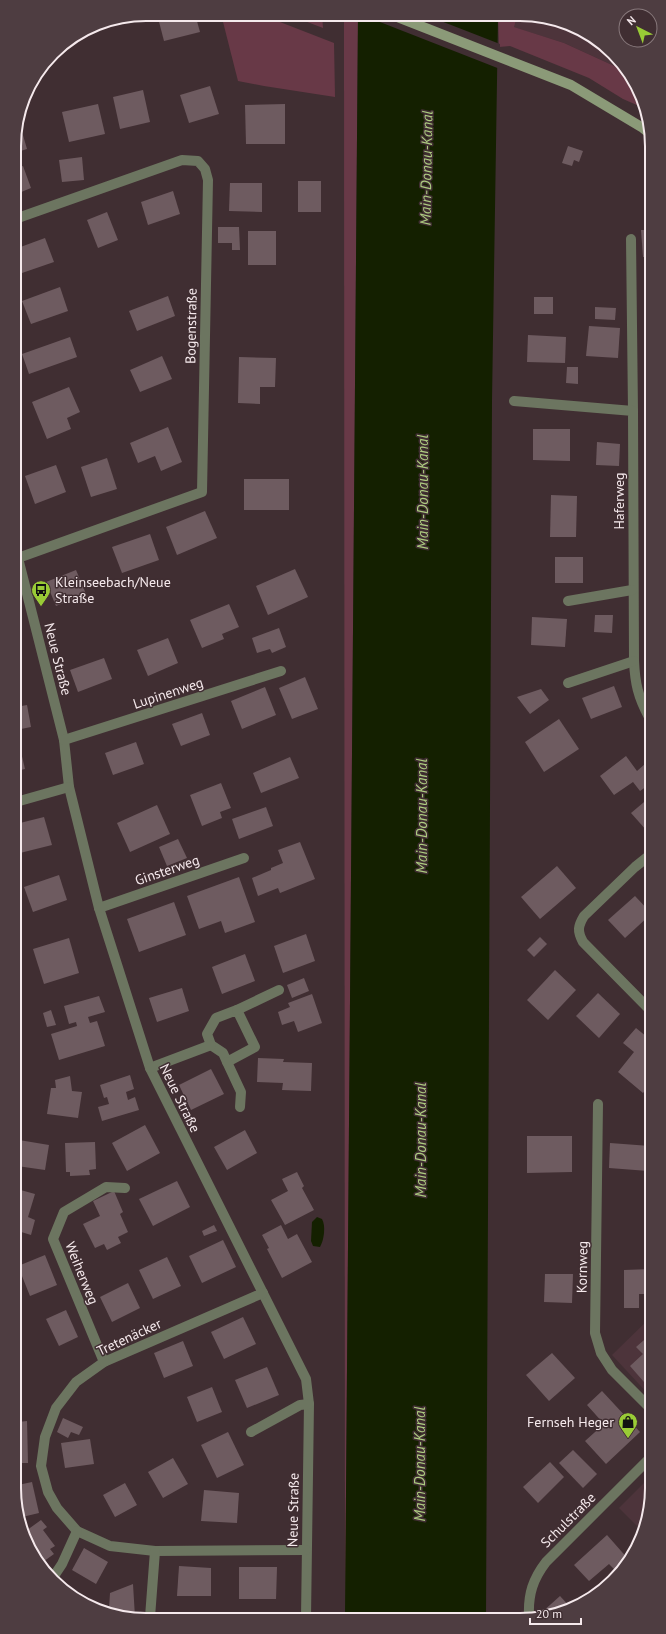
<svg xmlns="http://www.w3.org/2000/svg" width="666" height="1634" viewBox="0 0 666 1634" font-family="'PT Sans',sans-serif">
  <rect width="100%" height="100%" fill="#402e32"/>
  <g fill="#4d343b">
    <polygon points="517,16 546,16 579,28 613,52 623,70 564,43 513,27"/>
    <polygon points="651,1317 651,1397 612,1355"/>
    <polygon points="652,1475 652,1497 644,1533 619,1508"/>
  </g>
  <g fill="#683947">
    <polygon points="221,14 262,15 334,43 335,97 264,86 238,81"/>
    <polygon points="289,15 322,15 323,28"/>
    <polygon points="344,15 358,15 345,1617 344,35"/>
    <polygon points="498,16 517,16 514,27 564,43 623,70 646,109 623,99 589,78 510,46 499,47"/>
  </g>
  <g fill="#142000">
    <polygon points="358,15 498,16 492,400 486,1616 345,1616"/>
    <path d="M 317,1217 L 322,1219 C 326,1226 324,1240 320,1247 L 313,1246 L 311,1241 L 312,1222 Z"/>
  </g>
  <polygon fill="#402e32" points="362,15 428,16 500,44 500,69"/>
  <g fill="#6e5b60">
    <polygon points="157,14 195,14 200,32 164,41"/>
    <polygon points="210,86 219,114 189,123 180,95"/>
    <polygon points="143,90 150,122 120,129 113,97"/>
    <polygon points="98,104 105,134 69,142 62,112"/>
    <polygon points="285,104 285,144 246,144 245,105"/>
    <polygon points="20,125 27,149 14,153 14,137 17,126"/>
    <polygon points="568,146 583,151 579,162 574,160 572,166 562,163"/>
    <polygon points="82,157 84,180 62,182 59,160"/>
    <polygon points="23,166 31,188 14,195 14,169"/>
    <rect x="298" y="181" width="23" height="31"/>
    <polygon points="230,183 262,183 262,212 229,211"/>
    <polygon points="173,191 180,214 148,225 141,202"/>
    <polygon points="107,212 118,240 98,248 87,220"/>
    <polygon points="218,227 239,227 240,250 232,250 232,243 218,243"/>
    <polygon points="641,230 648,230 648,257 643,257"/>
    <rect x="248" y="231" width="28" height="34"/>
    <polygon points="45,238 54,262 22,273 15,249"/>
    <polygon points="60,287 68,311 31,324 22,301"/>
    <polygon points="168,296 175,316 137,331 129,311"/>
    <rect x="534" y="297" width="19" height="17"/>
    <polygon points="595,307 616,308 615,320 595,319"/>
    <polygon points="589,326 620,328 618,358 586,356"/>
    <polygon points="528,335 566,337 565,363 527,362"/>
    <polygon points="70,337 77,357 29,374 22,354"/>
    <polygon points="162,356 172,379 140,392 130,370"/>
    <polygon points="239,357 276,358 275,387 260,387 260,404 238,403"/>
    <polygon points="567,367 578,367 578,384 566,383"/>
    <polygon points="69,387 80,412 67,418 71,429 47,439 32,402"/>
    <polygon points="168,427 182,462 161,471 155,456 138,463 130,443"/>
    <polygon points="533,429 570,429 570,461 533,460"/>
    <polygon points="597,442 620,444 619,466 596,465"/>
    <polygon points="107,458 117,489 91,497 81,467"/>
    <polygon points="56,465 66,492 35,504 25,476"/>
    <rect x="244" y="479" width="45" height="31"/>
    <polygon points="551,495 577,496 576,537 550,537"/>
    <polygon points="205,511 217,538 177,555 166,527"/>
    <polygon points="150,534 159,560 122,573 112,547"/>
    <rect x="555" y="557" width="28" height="26"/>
    <polygon points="295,569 308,597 268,615 256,586"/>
    <polygon points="76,570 86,594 56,606 46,582"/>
    <polygon points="229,604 239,627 222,634 224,639 202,648 190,620"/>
    <polygon points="595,615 613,615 612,633 594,632"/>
    <polygon points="532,617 567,619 565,647 531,645"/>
    <polygon points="279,628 286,647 272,653 270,649 257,653 252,638"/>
    <polygon points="168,638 178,663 148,676 137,650"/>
    <polygon points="104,658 112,679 78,692 70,670"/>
    <polygon points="305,677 318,709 292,719 279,688"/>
    <polygon points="16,686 20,702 16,703"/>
    <polygon points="614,686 622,707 591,719 582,698"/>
    <polygon points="265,687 276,715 242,729 231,701"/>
    <polygon points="541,689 549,700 530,714 517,697"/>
    <polygon points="27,705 31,727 16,730 16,707"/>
    <polygon points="202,713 210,735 181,746 172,724"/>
    <polygon points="559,719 579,749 544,772 525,742"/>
    <polygon points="16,731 25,769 16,771"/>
    <polygon points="136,742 144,764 113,775 105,753"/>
    <polygon points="626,756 637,771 645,764 650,770 650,784 640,791 633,782 614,795 600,776"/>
    <polygon points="290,757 299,778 261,793 253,773"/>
    <polygon points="221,783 231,808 220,812 222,818 202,826 190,795"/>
    <polygon points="650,797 650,829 647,831 631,813"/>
    <polygon points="157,805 170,834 130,852 117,823"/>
    <polygon points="266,807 273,826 239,839 232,819"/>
    <polygon points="44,817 52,845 16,854 16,824"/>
    <polygon points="178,839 187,858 167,866 159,847"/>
    <polygon points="300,842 315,879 280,893 278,888 258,896 252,878 271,870 271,868 283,863 278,850"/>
    <polygon points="557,866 576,888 540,919 521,897"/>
    <polygon points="59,875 67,900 33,912 24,887"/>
    <polygon points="239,877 255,922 225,933 221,921 199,929 187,896"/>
    <polygon points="635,896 650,912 650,915 625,938 608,920"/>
    <polygon points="174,902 186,935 139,952 127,919"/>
    <polygon points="306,934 315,961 283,973 274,946"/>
    <polygon points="540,937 547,944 534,957 527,950"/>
    <polygon points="69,938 79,973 44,984 33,949"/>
    <polygon points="245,954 255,981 222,994 212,967"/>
    <polygon points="555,970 576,990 548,1020 527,1000"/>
    <polygon points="304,978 309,991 292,998 287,985"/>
    <polygon points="182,988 189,1011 157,1022 149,998"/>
    <polygon points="598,993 620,1014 599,1038 576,1016"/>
    <polygon points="312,994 322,1023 298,1032 294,1021 282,1025 278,1012 290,1007 288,1003"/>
    <polygon points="99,996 105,1012 88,1017 90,1023 97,1021 105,1046 59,1060 51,1034 77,1026 76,1022 69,1024 64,1006"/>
    <polygon points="51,1010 56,1025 47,1027 43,1013"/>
    <polygon points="636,1028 647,1037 645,1040 650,1044 650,1084 643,1093 618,1072 634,1052 623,1043"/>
    <polygon points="258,1058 284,1059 283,1062 312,1063 311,1091 282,1090 283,1083 257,1082"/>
    <polygon points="211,1069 224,1094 191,1110 179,1085"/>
    <polygon points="130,1075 134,1089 126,1092 128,1100 135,1097 139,1110 102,1121 98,1107 109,1104 107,1097 104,1098 100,1085"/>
    <polygon points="70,1076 72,1091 82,1092 78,1118 47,1114 51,1088 56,1088 55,1080"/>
    <polygon points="145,1125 160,1153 127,1171 112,1143"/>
    <polygon points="245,1130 257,1153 227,1170 214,1147"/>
    <polygon points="527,1136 572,1136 572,1172 527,1173"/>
    <polygon points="19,1140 49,1145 45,1170 17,1166"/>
    <polygon points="95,1142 96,1169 89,1170 90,1175 70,1176 70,1172 66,1172 65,1143"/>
    <polygon points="610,1143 650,1146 648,1171 609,1168"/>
    <polygon points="297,1172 304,1186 302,1188 314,1210 285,1225 271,1200 288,1191 282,1179"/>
    <polygon points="177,1181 190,1207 153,1226 139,1199"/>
    <polygon points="17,1189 35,1194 28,1217 35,1220 31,1235 18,1231"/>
    <polygon points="114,1191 123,1212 120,1214 128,1232 118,1237 121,1243 107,1250 104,1244 95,1248 83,1224 100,1216 93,1201"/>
    <polygon points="214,1225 217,1231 204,1236 202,1231"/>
    <polygon points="281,1225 288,1239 297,1234 312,1262 282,1278 267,1249 269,1248 262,1235"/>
    <polygon points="223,1240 236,1267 202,1283 189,1256"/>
    <polygon points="45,1255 57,1285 30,1296 18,1266"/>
    <polygon points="167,1257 181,1286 153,1299 139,1270"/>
    <polygon points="651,1269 651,1294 639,1294 639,1308 624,1308 624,1270"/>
    <polygon points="545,1274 573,1274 572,1303 544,1302"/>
    <polygon points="128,1283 140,1308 112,1322 100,1297"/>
    <polygon points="66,1310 78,1337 59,1346 46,1319"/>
    <polygon points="243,1317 256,1344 224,1359 211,1332"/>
    <polygon points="651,1334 651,1390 630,1366 643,1354 636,1347"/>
    <polygon points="183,1341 193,1366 164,1378 154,1353"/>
    <polygon points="18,1349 22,1354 18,1357"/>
    <polygon points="552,1353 575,1378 549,1401 526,1375"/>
    <polygon points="267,1367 279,1395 247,1408 235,1380"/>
    <polygon points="212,1387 222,1412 197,1422 187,1397"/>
    <polygon points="602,1391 640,1432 606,1464 585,1441 604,1424 587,1405"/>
    <polygon points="63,1418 83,1427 79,1435 71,1432 68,1438 57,1432"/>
    <polygon points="27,1421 28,1463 18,1463 18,1422"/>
    <polygon points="228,1432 244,1465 217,1478 201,1445"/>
    <polygon points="90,1439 94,1464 65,1468 61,1443"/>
    <polygon points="573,1450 597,1474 583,1488 559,1463"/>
    <polygon points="173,1458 188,1484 163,1498 148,1472"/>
    <polygon points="550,1462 564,1477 538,1503 523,1487"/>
    <polygon points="32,1482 39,1513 18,1518 18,1485"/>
    <polygon points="125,1483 137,1505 115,1517 103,1495"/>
    <polygon points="204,1490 239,1493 237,1523 201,1521"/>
    <polygon points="41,1520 47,1527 43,1530 55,1546 50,1549 54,1554 40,1564 32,1554 23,1533"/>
    <polygon points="607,1535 629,1560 625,1569 619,1574 609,1564 589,1581 574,1565"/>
    <polygon points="84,1548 108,1562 96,1584 72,1570"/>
    <polygon points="179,1566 211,1568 211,1596 177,1596"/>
    <polygon points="239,1567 277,1567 276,1599 239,1599"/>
    <polygon points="133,1584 135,1617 120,1618 102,1609 109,1609 110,1593"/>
    <polygon points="560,1596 571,1608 554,1616 543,1616 541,1613"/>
  </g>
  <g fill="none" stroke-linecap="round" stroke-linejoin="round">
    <g stroke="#6c7560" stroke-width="10">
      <polyline points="15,219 182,160 198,161 205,169 208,180 202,492 18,558"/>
      <polyline points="631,239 633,411"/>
      <path d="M 514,401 L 633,411 L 634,661 C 635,683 638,697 649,717"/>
      <polyline points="15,538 18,558 64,740 69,787 99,908 150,1068 306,1379 309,1404 306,1617"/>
      <polyline points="568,601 632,590"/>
      <polyline points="568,683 634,661"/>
      <polyline points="64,740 281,671"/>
      <polyline points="16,802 69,787"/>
      <path d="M 650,855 L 635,867 L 584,916 C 578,926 577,931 583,942 L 650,1010"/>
      <polyline points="99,908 244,858"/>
      <polygon points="237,1010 255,1047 227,1062 223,1053 211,1045 207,1034 216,1018"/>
      <polyline points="237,1010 279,990"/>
      <polyline points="227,1062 241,1092 240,1107"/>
      <polyline points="150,1068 211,1045"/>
      <polyline points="598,1104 595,1333 601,1353 612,1370 651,1409"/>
      <polyline points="263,1293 104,1362 76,1382 56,1408 45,1437 41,1466 48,1492 57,1508 77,1531 110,1546 155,1551 306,1550"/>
      <polyline points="104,1362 53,1239 64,1212 106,1187 125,1188"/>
      <polyline points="251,1432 300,1405 309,1404"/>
      <polyline points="52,1579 62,1564 77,1531"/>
      <path d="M 529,1616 C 528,1594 533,1579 546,1562 L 652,1456"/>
      <polyline points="150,1617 155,1551"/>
    </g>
    <polyline stroke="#8b9a78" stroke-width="10" points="395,16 571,85 643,128 648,132"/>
  </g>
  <defs>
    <g id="bus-pin" transform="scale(1)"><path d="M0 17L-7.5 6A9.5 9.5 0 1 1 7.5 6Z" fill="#99cb36" stroke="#402e32"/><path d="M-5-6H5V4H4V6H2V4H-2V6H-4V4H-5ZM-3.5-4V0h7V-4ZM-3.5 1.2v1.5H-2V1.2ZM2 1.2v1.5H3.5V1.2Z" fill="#111"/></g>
    <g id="shop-pin" transform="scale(1)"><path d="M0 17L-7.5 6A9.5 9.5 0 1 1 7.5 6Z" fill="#99cb36" stroke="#402e32"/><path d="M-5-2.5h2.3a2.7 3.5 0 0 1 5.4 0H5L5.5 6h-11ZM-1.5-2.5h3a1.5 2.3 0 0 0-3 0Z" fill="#111"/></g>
  </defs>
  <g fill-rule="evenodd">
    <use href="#bus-pin" x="41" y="590"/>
    <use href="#shop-pin" x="628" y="1422"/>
  </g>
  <g text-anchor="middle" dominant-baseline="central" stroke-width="3" stroke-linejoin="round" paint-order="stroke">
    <g font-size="14" fill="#f5e9ec" stroke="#402e32">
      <text transform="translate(191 326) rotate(-89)">Bogenstraße</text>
      <text transform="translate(619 501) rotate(-90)">Haferweg</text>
      <text transform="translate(58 659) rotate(76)">Neue Straße</text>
      <text transform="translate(168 693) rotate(-18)">Lupinenweg</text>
      <text transform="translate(167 870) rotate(-19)">Ginsterweg</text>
      <text transform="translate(180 1098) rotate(64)">Neue Straße</text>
      <text transform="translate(582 1267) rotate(-89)">Kornweg</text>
      <text transform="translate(82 1273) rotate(68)">Weiherweg</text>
      <text transform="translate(129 1337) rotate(-25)">Tretenäcker</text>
      <text transform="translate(293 1510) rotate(-89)">Neue Straße</text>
      <text transform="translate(568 1520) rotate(-45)">Schulstraße</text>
    </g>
    <g font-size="14" fill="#f5e9ec" stroke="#402e32" text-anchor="start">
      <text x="55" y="582">Kleinseebach/Neue<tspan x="55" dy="16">Straße</tspan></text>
      <text x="614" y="1422" text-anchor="end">Fernseh Heger</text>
    </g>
    <g font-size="15" font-style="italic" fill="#adcc80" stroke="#402e32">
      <text transform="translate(426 168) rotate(-89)">Main-Donau-Kanal</text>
      <text transform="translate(422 492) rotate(-90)">Main-Donau-Kanal</text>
      <text transform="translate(421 816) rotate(-90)">Main-Donau-Kanal</text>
      <text transform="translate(420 1140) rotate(-90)">Main-Donau-Kanal</text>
      <text transform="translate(419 1464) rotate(-90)">Main-Donau-Kanal</text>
    </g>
  </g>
  <path d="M0 0H666V1634H0ZM146 21H520A125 125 0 0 1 645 146V1488A125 125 0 0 1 520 1613H146A125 125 0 0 1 21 1488V146A125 125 0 0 1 146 21Z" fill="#4e3d41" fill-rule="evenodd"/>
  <path fill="none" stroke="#f5e9ec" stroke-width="2" d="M146 21H520A125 125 0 0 1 645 146V1488A125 125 0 0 1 520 1613H146A125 125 0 0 1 21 1488V146A125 125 0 0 1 146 21Z"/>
  <g transform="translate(638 28) rotate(318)"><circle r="19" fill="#402e32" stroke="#88797c"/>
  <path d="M0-3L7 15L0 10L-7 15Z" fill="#99cb36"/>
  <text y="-6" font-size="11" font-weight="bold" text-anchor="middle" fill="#f5e9ec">N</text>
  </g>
  <path d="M530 1618v6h51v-6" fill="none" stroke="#f5e9ec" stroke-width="2"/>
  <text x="536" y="1618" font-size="12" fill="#f5e9ec" stroke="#402e32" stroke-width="3" paint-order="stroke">20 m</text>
</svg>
